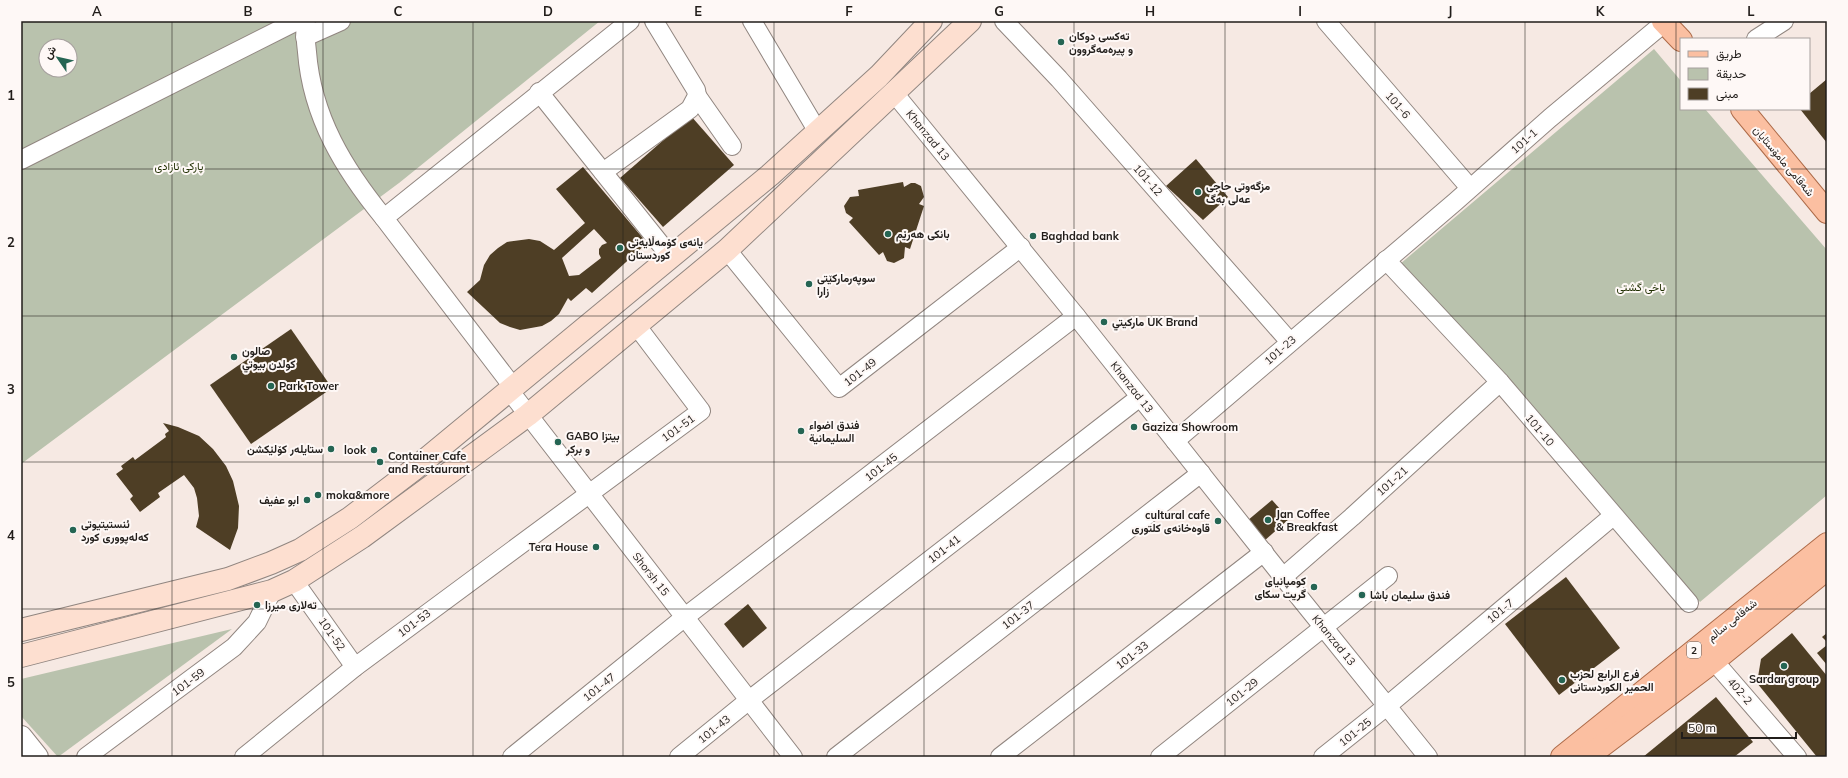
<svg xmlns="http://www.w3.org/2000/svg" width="1848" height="778" viewBox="0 0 1848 778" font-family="Mulish,Vazirmatn,sans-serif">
  <rect width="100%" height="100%" fill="#f6e9e3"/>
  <g fill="#b9c2ad" fill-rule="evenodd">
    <path d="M 21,21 L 600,21 L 399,183 L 21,464 ZM 46,46 L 70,46 L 70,70 L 46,70 Z"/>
    <polygon points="1654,49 1681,81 1681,109 1705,109 1827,250 1827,495 1700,602 1400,264"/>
    <polygon points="232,629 58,757 21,716 21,679"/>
  </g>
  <g fill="#4e3e25" fill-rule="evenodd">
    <polygon points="1827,79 1827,143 1800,109 1809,109 1809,94"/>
    <polygon points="691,116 734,165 663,227 620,178"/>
    <polygon points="1196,159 1228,197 1203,220 1166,186"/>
    <path d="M 583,167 L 647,243 L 592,293 L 586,288 L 571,301 L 568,298 L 559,314 L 551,321 L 542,326 L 520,330 L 510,327 L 500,323 L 467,292 L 480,280 L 484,265 L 490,255 L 498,248 L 507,242 L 529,239 L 540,241 L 554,250 L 585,223 L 556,189 ZM 594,229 L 607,243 L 602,245 L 599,249 L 599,254 L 601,258 L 579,275 L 569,276 L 562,258 Z"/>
    <polygon points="903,182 904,187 911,183 915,183 921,186 924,197 919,204 924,206 910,249 905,247 904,258 894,263 887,261 883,252 879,255 849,222 853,218 846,213 844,206 850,197 859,196 858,190"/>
    <polygon points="291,329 332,388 251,444 210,385"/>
    <polygon points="163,423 178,427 199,436 213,449 226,466 233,481 239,506 238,528 230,550 196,527 199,516 197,498 194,488 184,475 158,493 160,497 140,512 130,499 133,496 116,474 123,469 121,466 133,457 135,460 166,437 165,434 169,431"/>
    <polygon points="1272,500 1289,519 1264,541 1247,521"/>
    <polygon points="1566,577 1620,648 1559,695 1505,624"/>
    <polygon points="748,604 767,628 743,648 724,624"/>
    <polygon points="1792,633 1827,676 1827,757 1817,757 1757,683 1761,659"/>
    <polygon points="1827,633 1827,642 1822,637"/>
    <polygon points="1827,645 1827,665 1817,653"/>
    <polygon points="1716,697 1753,742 1734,757 1643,757"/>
  </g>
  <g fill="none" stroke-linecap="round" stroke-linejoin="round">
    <g stroke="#918680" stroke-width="20">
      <g id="minor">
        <path d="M 306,21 C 304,31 306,41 307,52 C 312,117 344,169 384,218"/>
        <polyline points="752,21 818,132"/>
        <polyline points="1004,21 1059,79 1290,342"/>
        <polyline points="1326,21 1470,188"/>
        <polyline points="305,37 341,21"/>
        <polyline points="1756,39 1784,21"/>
        <polyline points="539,92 670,256"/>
        <polyline points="894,93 1076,316 1283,577 1428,757"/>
        <polyline points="697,96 732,146"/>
        <polyline points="21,160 297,21"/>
        <polyline points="603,172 690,109 697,96 696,90 654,21"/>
        <polyline points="727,250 839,388 1021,247"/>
        <polyline points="1386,260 1500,382 1689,603"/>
        <polyline points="513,387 384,218 630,21"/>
        <polyline points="509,390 793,757"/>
        <polyline points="1175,441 1455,202 1550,118 1664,23"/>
        <polyline points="1283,577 1352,517 1500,382"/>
        <polyline points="294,581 355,667"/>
        <polyline points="1714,661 1797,757"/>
        <polyline points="86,757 234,647 257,622 272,591"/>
        <polyline points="244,757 355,667 701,411 636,325"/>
        <polyline points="512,757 685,617 1076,316"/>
        <polyline points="679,757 748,701 1140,397"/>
        <polyline points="836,757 1201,473"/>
        <polyline points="1000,757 1264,552"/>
        <polyline points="1160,757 1388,576"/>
        <polyline points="1323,757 1387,706 1613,516"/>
      </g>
    </g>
    <g stroke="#918680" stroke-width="24">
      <polyline id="tertiary" points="21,737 37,757"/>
    </g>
    <g stroke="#918680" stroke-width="24">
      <g id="secondary">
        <polyline points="21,630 228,579 271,563 300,550 350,518 413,470 770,175 879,76 931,21"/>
        <polyline points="21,656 272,591 294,581 362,537 528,415 727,250 970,21"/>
      </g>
    </g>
    <g stroke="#ad6b49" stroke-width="24">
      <g id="primary">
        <polyline points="1663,21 1681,40"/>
        <polyline points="1742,109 1827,212"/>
        <polyline points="1562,757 1827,544"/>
        <polyline points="1587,757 1714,661 1827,569"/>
      </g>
    </g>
    <use href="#minor" stroke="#fff" stroke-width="18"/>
    <use href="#tertiary" stroke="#fff" stroke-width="22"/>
    <use href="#secondary" stroke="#fddfd0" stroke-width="22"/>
    <use href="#primary" stroke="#fbbfa1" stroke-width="22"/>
  </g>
  <path fill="none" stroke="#211d1a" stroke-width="1" stroke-opacity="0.55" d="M 172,21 L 172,757M 323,21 L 323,757M 473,21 L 473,757M 623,21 L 623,757M 774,21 L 774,757M 924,21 L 924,757M 1074,21 L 1074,757M 1225,21 L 1225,757M 1375,21 L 1375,757M 1525,21 L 1525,757M 1676,21 L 1676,757M 21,169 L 1827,169M 21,316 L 1827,316M 21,462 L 1827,462M 21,609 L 1827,609"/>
  <g fill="#256553" stroke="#fef8f6" stroke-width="1.5">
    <circle cx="1061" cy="42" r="4"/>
    <circle cx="1198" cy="192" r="4"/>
    <circle cx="888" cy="234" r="4"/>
    <circle cx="1033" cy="236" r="4"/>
    <circle cx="620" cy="248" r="4"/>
    <circle cx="809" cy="284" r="4"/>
    <circle cx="1104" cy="322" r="4"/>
    <circle cx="234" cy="357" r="4"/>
    <circle cx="271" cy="386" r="4"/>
    <circle cx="1134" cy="427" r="4"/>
    <circle cx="801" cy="431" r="4"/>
    <circle cx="558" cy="442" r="4"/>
    <circle cx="331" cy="449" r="4"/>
    <circle cx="374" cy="450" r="4"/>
    <circle cx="380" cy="462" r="4"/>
    <circle cx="318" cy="495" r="4"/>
    <circle cx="307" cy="500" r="4"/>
    <circle cx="1268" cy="520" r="4"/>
    <circle cx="1218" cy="521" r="4"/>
    <circle cx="73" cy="530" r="4"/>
    <circle cx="596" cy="547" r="4"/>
    <circle cx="1314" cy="587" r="4"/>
    <circle cx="1362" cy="595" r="4"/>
    <circle cx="257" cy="605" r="4"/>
    <circle cx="1784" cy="666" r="4"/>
    <circle cx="1562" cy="680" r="4"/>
  </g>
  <g text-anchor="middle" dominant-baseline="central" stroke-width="4" stroke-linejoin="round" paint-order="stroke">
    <rect fill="#fef8f6" stroke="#635f5c" stroke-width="1" x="1687" y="642" width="14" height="16" rx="3"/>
    <g font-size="10" font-weight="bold" fill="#211d1a">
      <text x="1694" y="650">2</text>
    </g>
    <g font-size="11" font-weight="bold" fill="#211d1a" stroke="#fef8f6" text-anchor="start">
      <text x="1069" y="36">تەکسی دوکان<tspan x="1069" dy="13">و پیرەمەگروون</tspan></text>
      <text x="1206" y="186">مزگەوتی حاجی<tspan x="1206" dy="13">عەلی بەگ</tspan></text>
      <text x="896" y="234">بانکی هەرێم</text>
      <text x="1041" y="236">Baghdad bank</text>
      <text x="628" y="242">یانەی کۆمەڵایەتی<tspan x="628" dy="13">کوردستان</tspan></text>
      <text x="817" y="278">سوپەرمارکێتی<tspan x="817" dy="13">زارا</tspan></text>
      <text x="1112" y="322">مارکيتي UK Brand</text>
      <text x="242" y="351">صالون<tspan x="242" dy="13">كولدن بيوتي</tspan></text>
      <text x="279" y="386">Park Tower</text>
      <text x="809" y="425">فندق اضواء<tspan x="809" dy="13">السليمانية</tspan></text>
      <text x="1142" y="427">Gaziza Showroom</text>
      <text x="566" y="436">GABO بيتزا<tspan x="566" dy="13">و بركر</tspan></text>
      <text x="323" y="449" text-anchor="end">ستایلەر کۆلێکشن</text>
      <text x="366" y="450" text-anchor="end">look</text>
      <text x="388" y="456">Container Cafe<tspan x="388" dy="13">and Restaurant</tspan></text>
      <text x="326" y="495">moka&amp;more</text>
      <text x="299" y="500" text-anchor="end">ابو عفیف</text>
      <text x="1276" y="514">Jan Coffee<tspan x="1276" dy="13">&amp; Breakfast</tspan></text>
      <text x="1210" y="515" text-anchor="end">cultural cafe<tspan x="1210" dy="13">قاوەخانەی کلتوری</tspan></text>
      <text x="81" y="524">ئنستیتیوتی<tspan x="81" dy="13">کەلەپووری کورد</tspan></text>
      <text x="588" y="547" text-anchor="end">Tera House</text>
      <text x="1306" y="581" text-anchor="end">كومپانياى<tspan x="1306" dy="13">گريت سكاى</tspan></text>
      <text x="1370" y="595">فندق سليمان باشا</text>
      <text x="265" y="605">تەلاری میرزا</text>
      <text x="1570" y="674">فرع الرابع لحزب<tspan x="1570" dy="13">الحمير الكوردستانى</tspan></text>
      <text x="1784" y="679" text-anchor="middle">Sardar group</text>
    </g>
    <g font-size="11" fill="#211d1a" stroke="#fef8f6">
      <text transform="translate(1398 105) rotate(49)">101-6</text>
      <text transform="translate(928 135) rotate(51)">Khanzad 13</text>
      <text transform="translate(1524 141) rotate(-42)">101-1</text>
      <text transform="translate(1784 161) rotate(50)">شەقامی مامۆستایان</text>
      <text transform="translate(1148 180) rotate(49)">101-12</text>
      <text transform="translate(1280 350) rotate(-41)">101-23</text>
      <text transform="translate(860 372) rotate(-38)">101-49</text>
      <text transform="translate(1132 387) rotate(52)">Khanzad 13</text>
      <text transform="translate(678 428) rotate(-36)">101-51</text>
      <text transform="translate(1540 430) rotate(50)">101-10</text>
      <text transform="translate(881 467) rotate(-38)">101-45</text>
      <text transform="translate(1392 481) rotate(-42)">101-21</text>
      <text transform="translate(944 549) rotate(-38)">101-41</text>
      <text transform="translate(651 574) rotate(52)">Shorsh 15</text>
      <text transform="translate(1500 611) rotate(-40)">101-7</text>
      <text transform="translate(1018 615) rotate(-38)">101-37</text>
      <text transform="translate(1732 620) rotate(-39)">شەقامی سالم</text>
      <text transform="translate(414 623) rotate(-37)">101-53</text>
      <text transform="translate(332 634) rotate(55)">101-52</text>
      <text transform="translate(1334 640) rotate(51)">Khanzad 13</text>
      <text transform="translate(1132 655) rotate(-38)">101-33</text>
      <text transform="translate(188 682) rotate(-37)">101-59</text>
      <text transform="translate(599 687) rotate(-39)">101-47</text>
      <text transform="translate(1740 691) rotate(49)">402-2</text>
      <text transform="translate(1242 692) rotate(-39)">101-29</text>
      <text transform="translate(714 729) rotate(-39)">101-43</text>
      <text transform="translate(1355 732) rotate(-39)">101-25</text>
    </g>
    <g font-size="11" fill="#1f2f00" stroke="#fef8f6">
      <text x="179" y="166">پارکی ئازادی</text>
      <text x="1641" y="287">باخی گشتی</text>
    </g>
  </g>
  <rect width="1848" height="778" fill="none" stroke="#fef8f6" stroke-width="44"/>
  <rect x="1680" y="38" width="130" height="72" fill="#fef8f6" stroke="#a6a09e"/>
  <rect x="1688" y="51" width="20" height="6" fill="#fbbfa1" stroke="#a6a09e"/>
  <text x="1716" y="58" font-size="12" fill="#211d1a">طريق</text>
  <rect x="1688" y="68" width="20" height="12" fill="#b9c2ad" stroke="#a6a09e"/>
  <text x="1716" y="78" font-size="12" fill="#211d1a">حديقة</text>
  <rect x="1688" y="88" width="20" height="12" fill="#4e3e25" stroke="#a6a09e"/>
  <text x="1716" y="98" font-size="12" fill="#211d1a">مبنى</text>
  <g transform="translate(58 58) rotate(304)"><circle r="19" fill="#fef8f6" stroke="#a6a09e"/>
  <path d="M0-3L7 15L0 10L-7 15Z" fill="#256553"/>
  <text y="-6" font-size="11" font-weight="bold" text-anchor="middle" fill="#211d1a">ش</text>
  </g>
  <path d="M1682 732v6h114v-6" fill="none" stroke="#211d1a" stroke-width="2"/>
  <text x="1688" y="732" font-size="12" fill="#211d1a" stroke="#fef8f6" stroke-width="3" paint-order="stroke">50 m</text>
  <rect x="22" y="22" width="1804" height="734" fill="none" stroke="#211d1a" stroke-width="1.5"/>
  <g font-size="13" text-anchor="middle" font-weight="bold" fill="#211d1a">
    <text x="97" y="16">A</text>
    <text x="248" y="16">B</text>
    <text x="398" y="16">C</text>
    <text x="548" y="16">D</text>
    <text x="698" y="16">E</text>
    <text x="849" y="16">F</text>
    <text x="999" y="16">G</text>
    <text x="1150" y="16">H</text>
    <text x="1300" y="16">I</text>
    <text x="1450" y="16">J</text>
    <text x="1600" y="16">K</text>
    <text x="1751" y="16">L</text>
    <text x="11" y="100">1</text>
    <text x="11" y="247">2</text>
    <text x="11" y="394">3</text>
    <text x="11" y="540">4</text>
    <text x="11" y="687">5</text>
  </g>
</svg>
